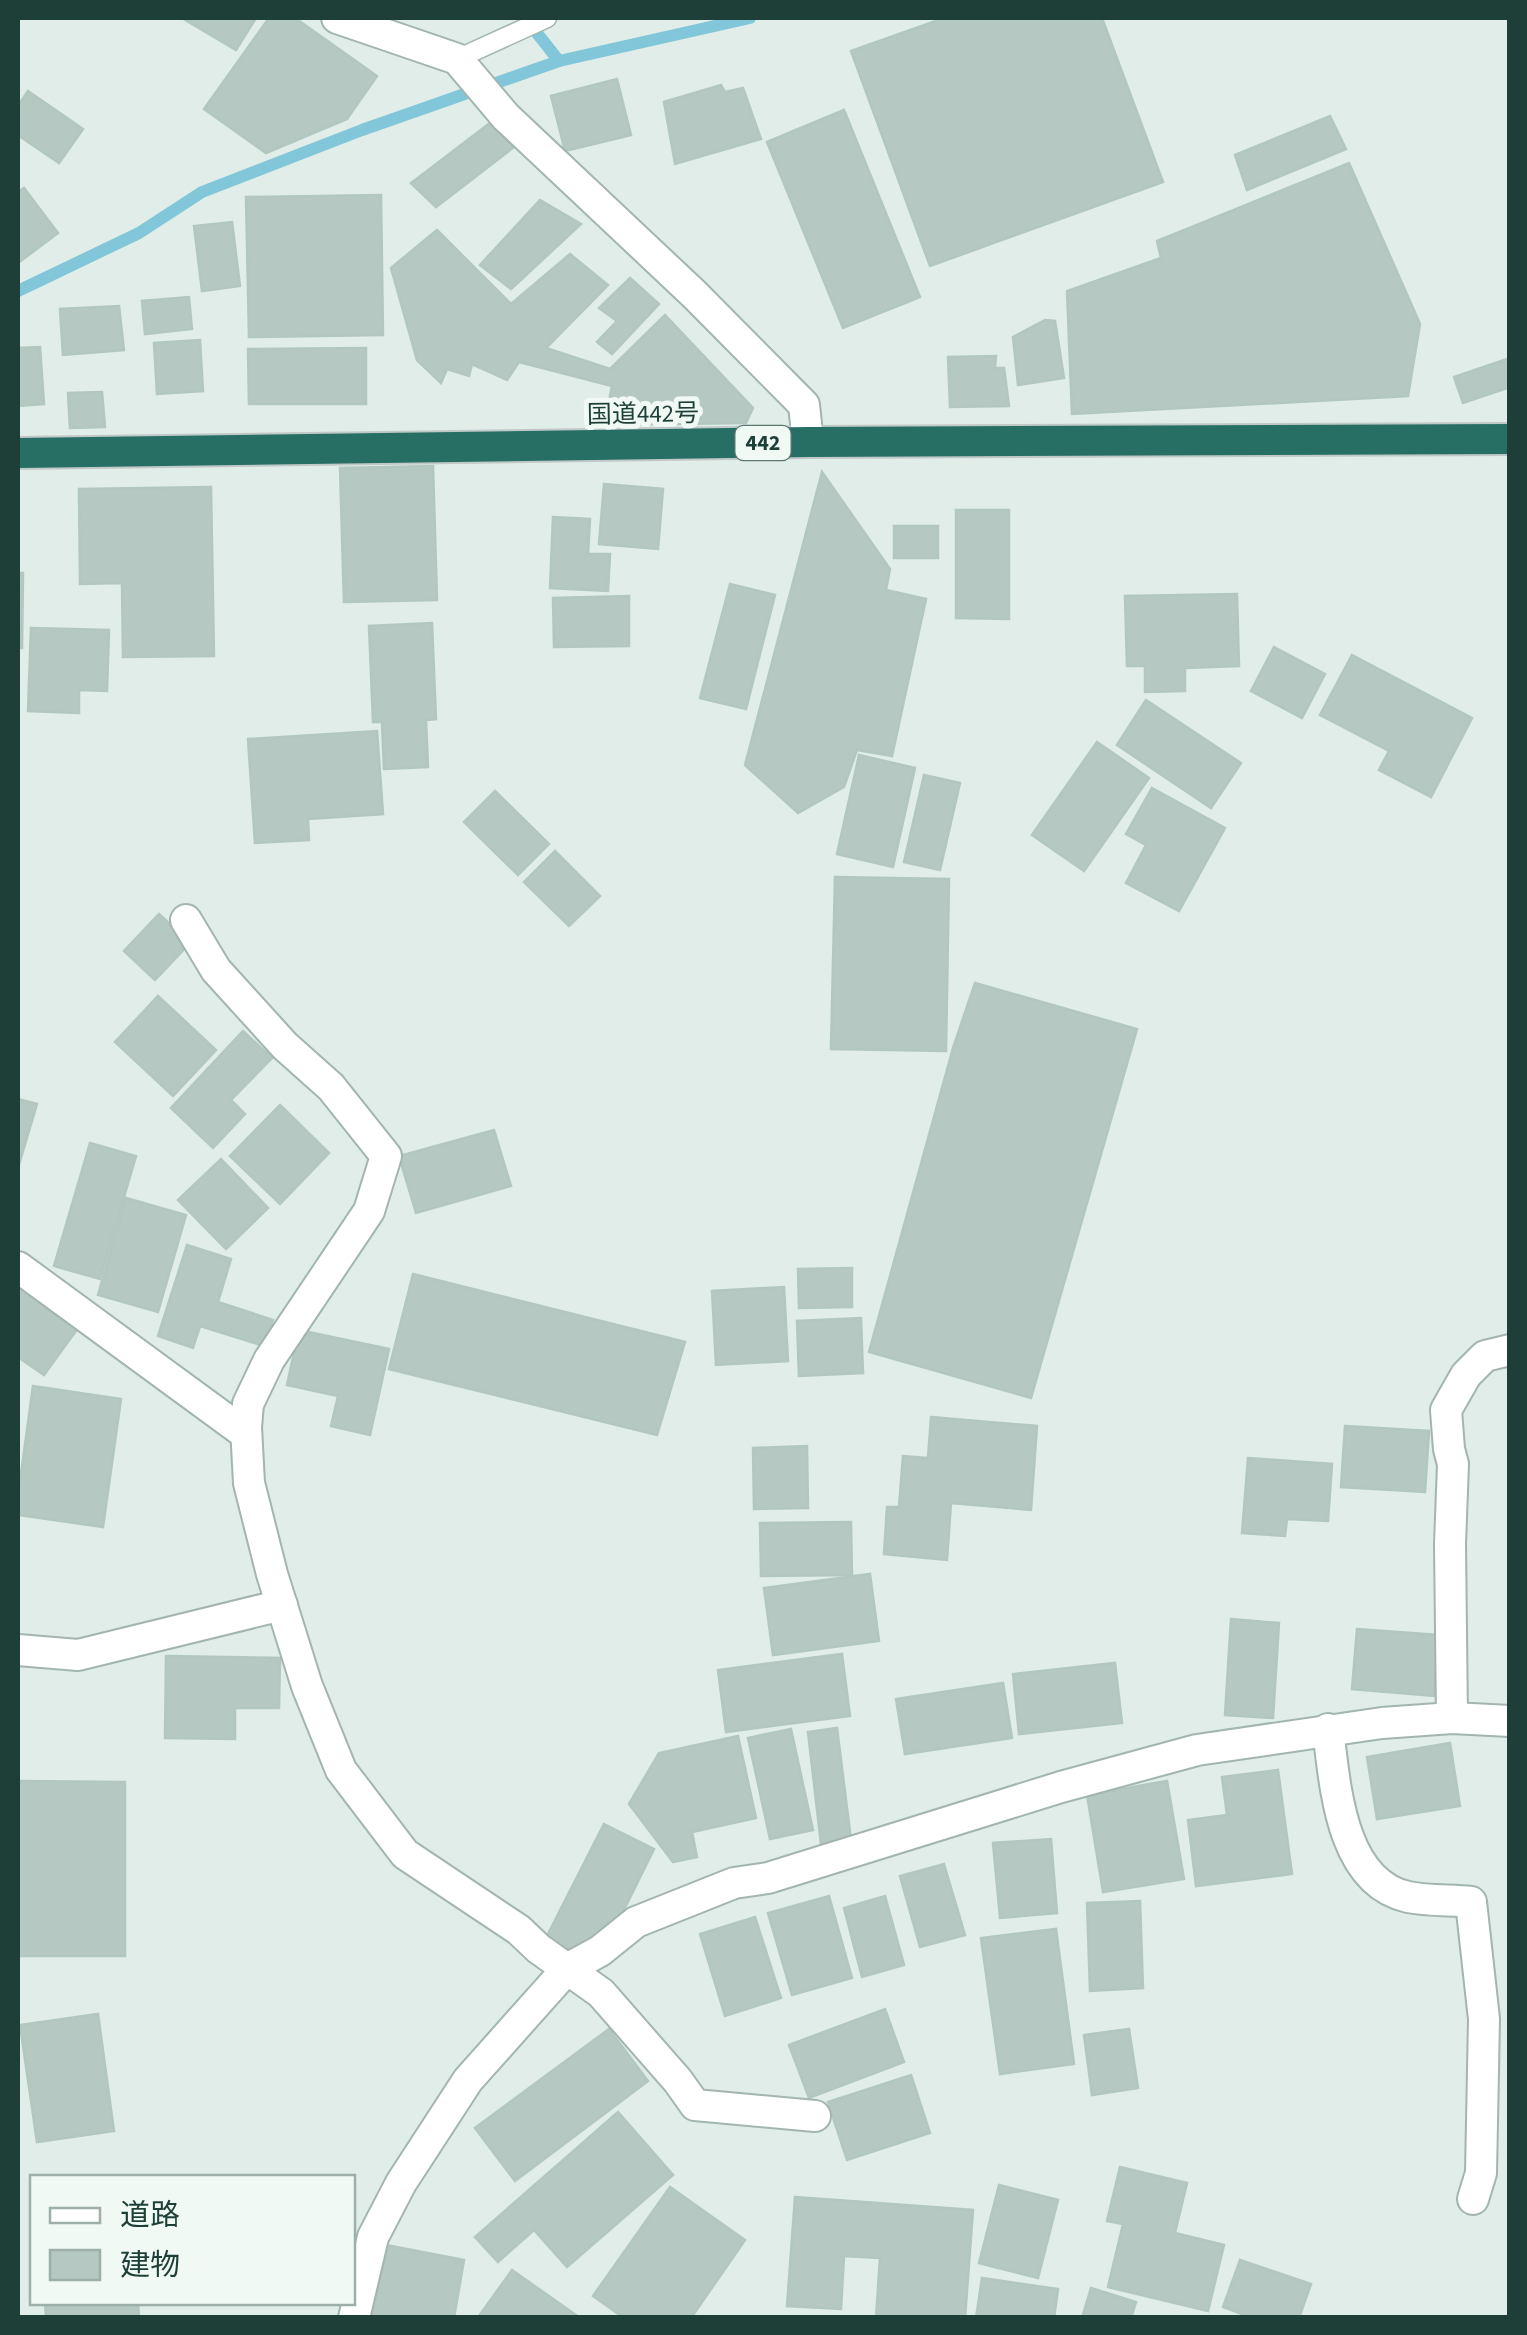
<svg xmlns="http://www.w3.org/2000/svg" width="1527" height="2335" viewBox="0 0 1527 2335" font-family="'Source Sans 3','Noto Sans JP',sans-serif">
  <rect width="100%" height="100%" fill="#e0ede8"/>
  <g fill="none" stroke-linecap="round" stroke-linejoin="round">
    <g stroke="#81c7d9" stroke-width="12">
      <polyline points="525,18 559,61"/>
      <polyline points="18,291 139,233 202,192 362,130 559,61 750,18"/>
    </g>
  </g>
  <g fill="#b5c8c1" stroke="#b1c7bf" stroke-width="2.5">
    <polygon points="182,18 256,18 236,50"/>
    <polygon points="269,18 295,18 377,76 347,119 266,153 204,109"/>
    <polygon points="944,18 1102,18 1163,182 930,266 851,51"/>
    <polygon points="617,79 631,135 565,151 551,96"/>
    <polygon points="721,85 725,92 743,88 761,139 675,164 664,102"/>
    <polygon points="28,91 83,129 59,163 18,135 18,106"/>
    <polygon points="844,110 920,297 843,328 767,142"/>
    <polygon points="1330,116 1346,149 1247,190 1235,155"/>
    <polygon points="490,123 514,147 436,207 411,183"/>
    <polygon points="1349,163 1420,324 1408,396 1072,414 1067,291 1161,258 1157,241"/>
    <polygon points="24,188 58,233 18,263 18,192"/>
    <polygon points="381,195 383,335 249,337 246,197"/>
    <polygon points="540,200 581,224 511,289 480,265"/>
    <polygon points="232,222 240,286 202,291 194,226"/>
    <polygon points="437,230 511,304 570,254 608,285 546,348 610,369 665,315 753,408 746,423 604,425 612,386 519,362 507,380 472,364 469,376 447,369 441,383 417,360 391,268"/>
    <polygon points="630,278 659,304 612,354 597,342 617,321 599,308"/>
    <polygon points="189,297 192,329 145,334 142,301"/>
    <polygon points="119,306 124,350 63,355 60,309"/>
    <polygon points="1045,320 1055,321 1064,378 1018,385 1013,337"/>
    <polygon points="200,340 203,391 157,394 154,343"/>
    <polygon points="40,347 44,404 18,406 18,348"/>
    <polygon points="366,348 366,404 249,404 248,349"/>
    <polygon points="996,356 995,368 1004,368 1009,406 950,407 948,357"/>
    <polygon points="1510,358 1510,387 1463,403 1454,377"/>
    <polygon points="102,392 105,427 70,428 68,393"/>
    <polygon points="433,466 437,600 344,602 340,468"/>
    <polygon points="822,472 890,569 886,590 926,599 892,756 857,750 844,787 798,813 745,765"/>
    <polygon points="604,484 663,489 658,549 599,544"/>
    <polygon points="211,487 214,656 123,657 122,583 80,584 79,489"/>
    <polygon points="956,510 1009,510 1009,619 956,618"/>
    <polygon points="553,517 590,519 588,554 610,554 608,591 550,588"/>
    <rect x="894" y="526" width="44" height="32"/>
    <polygon points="18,573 23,573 22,648 18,648"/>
    <polygon points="730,584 775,595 746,709 700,698"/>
    <polygon points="1237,594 1239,666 1185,668 1185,691 1145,692 1145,666 1127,666 1125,596"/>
    <polygon points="629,596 629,646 554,647 553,598"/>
    <polygon points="432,623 436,719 426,720 428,767 384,769 382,722 373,722 369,626"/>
    <polygon points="31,628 109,630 107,691 79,690 79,713 28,711"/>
    <polygon points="1274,647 1325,674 1302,718 1251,691"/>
    <polygon points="1352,655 1472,718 1431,797 1379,770 1389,751 1320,715"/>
    <polygon points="1146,700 1241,763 1211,808 1117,745"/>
    <polygon points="377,731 383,814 308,819 309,840 255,843 248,739"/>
    <polygon points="1097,742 1149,778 1084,871 1032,835"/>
    <polygon points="859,755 915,768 893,867 837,854"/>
    <polygon points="924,775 960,783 940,870 904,862"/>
    <polygon points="1152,788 1225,828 1179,911 1126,883 1146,845 1126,834"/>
    <polygon points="495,791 549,844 518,875 464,822"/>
    <polygon points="555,851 600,896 569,926 524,882"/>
    <polygon points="835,877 949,879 946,1051 831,1049"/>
    <polygon points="159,914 190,943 155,980 124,951"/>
    <polygon points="975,983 1137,1029 1031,1398 869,1352 953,1048"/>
    <polygon points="158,996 216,1050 173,1096 115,1042"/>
    <polygon points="243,1031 272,1058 231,1100 245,1114 213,1148 171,1108"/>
    <polygon points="18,1099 37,1104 18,1168"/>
    <polygon points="280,1105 329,1153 280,1204 230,1156"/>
    <polygon points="494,1130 511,1186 416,1213 399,1156"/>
    <polygon points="90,1143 136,1156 100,1279 54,1266"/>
    <polygon points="221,1159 268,1208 226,1249 178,1200"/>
    <polygon points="126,1198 186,1215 158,1312 98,1295"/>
    <polygon points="187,1245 231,1259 218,1302 273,1320 264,1346 200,1326 193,1348 158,1336"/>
    <polygon points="852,1268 852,1307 799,1308 798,1269"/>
    <polygon points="413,1274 685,1342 657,1435 389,1369"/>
    <polygon points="18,1284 78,1328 44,1375 18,1357"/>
    <polygon points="784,1287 788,1361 716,1365 712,1291"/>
    <polygon points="861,1318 863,1373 799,1376 797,1321"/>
    <polygon points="299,1330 389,1349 370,1435 331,1426 338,1396 287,1385"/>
    <polygon points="33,1386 121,1399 103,1527 18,1515 18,1496"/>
    <polygon points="931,1417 1037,1426 1031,1510 951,1503 947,1560 884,1554 887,1507 899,1507 903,1456 928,1458"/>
    <polygon points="1345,1426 1429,1431 1425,1492 1341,1487"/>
    <polygon points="807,1446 808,1508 754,1509 753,1448"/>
    <polygon points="1248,1458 1332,1464 1328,1521 1287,1519 1285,1536 1242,1533"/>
    <polygon points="851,1522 852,1575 761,1576 760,1523"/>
    <polygon points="870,1574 879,1641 773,1655 764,1588"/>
    <polygon points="1231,1619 1279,1623 1273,1718 1225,1715"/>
    <polygon points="1357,1629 1438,1635 1434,1696 1352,1689"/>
    <polygon points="842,1654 850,1716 726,1732 718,1670"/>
    <polygon points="166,1656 280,1658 279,1708 235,1708 235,1739 165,1738"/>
    <polygon points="1115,1663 1122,1723 1019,1734 1013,1674"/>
    <polygon points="1003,1683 1012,1738 905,1754 896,1699"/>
    <polygon points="837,1728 851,1840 821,1844 808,1732"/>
    <polygon points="791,1729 813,1830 770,1839 748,1738"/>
    <polygon points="738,1736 756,1818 692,1832 697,1857 673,1862 629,1804 659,1753"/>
    <polygon points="1450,1743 1460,1806 1377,1819 1367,1757"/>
    <polygon points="1278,1770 1292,1874 1196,1886 1188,1820 1227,1815 1222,1777"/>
    <polygon points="18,1781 125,1782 125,1956 18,1956"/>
    <polygon points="1167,1781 1184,1879 1103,1892 1087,1795"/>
    <polygon points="604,1824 654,1849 597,1964 546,1938"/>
    <polygon points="1051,1839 1057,1913 1000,1918 993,1843"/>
    <polygon points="944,1864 965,1935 920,1947 900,1876"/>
    <polygon points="829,1896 852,1978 792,1995 768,1913"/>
    <polygon points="885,1896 904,1965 862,1977 844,1908"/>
    <polygon points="1140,1901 1143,1988 1090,1991 1087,1903"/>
    <polygon points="755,1917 781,1998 725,2016 700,1934"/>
    <polygon points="1056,1929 1074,2064 1000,2074 981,1938"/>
    <polygon points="885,2009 904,2062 809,2098 789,2045"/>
    <polygon points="98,2014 114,2131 37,2142 20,2025"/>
    <polygon points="609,2029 648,2081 515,2181 475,2128"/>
    <polygon points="1129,2029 1138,2088 1092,2095 1084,2035"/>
    <polygon points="911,2075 930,2133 847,2160 828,2102"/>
    <polygon points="618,2112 673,2175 567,2267 534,2230 498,2262 475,2237"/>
    <polygon points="1120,2167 1187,2183 1175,2233 1224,2245 1208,2311 1108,2287 1123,2224 1107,2221"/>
    <polygon points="999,2185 1058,2200 1038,2278 979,2263"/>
    <polygon points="670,2187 745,2240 691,2318 624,2318 593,2296"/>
    <polygon points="795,2197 973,2210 965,2318 876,2318 880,2258 844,2256 841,2309 787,2306"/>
    <polygon points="386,2245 464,2260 454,2318 372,2318"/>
    <polygon points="1240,2260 1311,2284 1299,2318 1253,2318 1223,2307"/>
    <polygon points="512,2270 580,2318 479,2316"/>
    <polygon points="982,2278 1058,2289 1054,2318 976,2318"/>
    <polygon points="1091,2288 1136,2302 1131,2318 1082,2318"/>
    <polygon points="45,2302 138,2302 139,2318 46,2318"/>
  </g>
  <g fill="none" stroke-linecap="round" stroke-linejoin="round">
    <g stroke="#a2b5b0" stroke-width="21">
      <polyline id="lane" points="457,59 547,18"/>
    </g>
    <g stroke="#a2b5b0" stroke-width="34">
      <g id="street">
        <polyline points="337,18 457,59 506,117 694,294 804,405 808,442"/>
        <polyline points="186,920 216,970 285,1046 331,1087 386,1156 369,1211 269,1360 248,1404 246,1427 249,1483 272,1574 307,1686 341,1770 405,1854 519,1930 539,1949 601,1993 678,2081 695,2105 815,2116"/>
        <polyline points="18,1267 246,1434"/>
        <polyline points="18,1650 78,1655 282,1605"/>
        <polyline points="1452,1718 1450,1544 1453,1464 1449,1449 1446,1410 1466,1375 1485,1356 1510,1350"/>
        <path d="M 1328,1729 C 1335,1784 1340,1882 1408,1897 C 1428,1901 1451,1900 1471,1902 L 1484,2019 L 1481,2173 L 1473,2199"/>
        <polyline points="354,2318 373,2237 401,2183 468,2080 567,1969 600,1951 636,1922 734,1883 768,1878 1061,1787 1197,1750 1382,1723 1452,1718 1510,1721"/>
      </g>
    </g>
    <g stroke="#c0c9c7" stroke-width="34">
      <polyline id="highway" points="18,453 808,442 1510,439"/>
    </g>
    <use href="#lane" stroke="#fff" stroke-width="18"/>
    <use href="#street" stroke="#fff" stroke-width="30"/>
    <use href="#highway" stroke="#276f64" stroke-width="30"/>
  </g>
  <g text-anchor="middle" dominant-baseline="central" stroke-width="10" stroke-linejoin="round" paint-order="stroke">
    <rect fill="#f1f9f5" stroke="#5d7771" stroke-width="2.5" x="735.5" y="426" width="55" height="34" rx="8"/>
    <g font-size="22" font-weight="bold" fill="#1e3f38">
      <text x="763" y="443">442</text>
    </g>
    <g font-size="25" fill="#1e3f38" stroke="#f1f9f5">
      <text transform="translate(643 414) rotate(-1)">国道442号</text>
    </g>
  </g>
  <rect width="1527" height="2335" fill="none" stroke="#1e3f38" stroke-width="40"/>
  <rect x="30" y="2175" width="325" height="130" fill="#f1f9f5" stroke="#9dafa9" stroke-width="2.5"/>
  <rect x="50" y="2208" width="50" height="15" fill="#ffffff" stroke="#9dafa9" stroke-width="2.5"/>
  <text x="120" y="2225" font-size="30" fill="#1e3f38">道路</text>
  <rect x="50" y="2250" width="50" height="30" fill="#b5c8c1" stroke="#9dafa9" stroke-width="2.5"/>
  <text x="120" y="2275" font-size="30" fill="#1e3f38">建物</text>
</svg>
